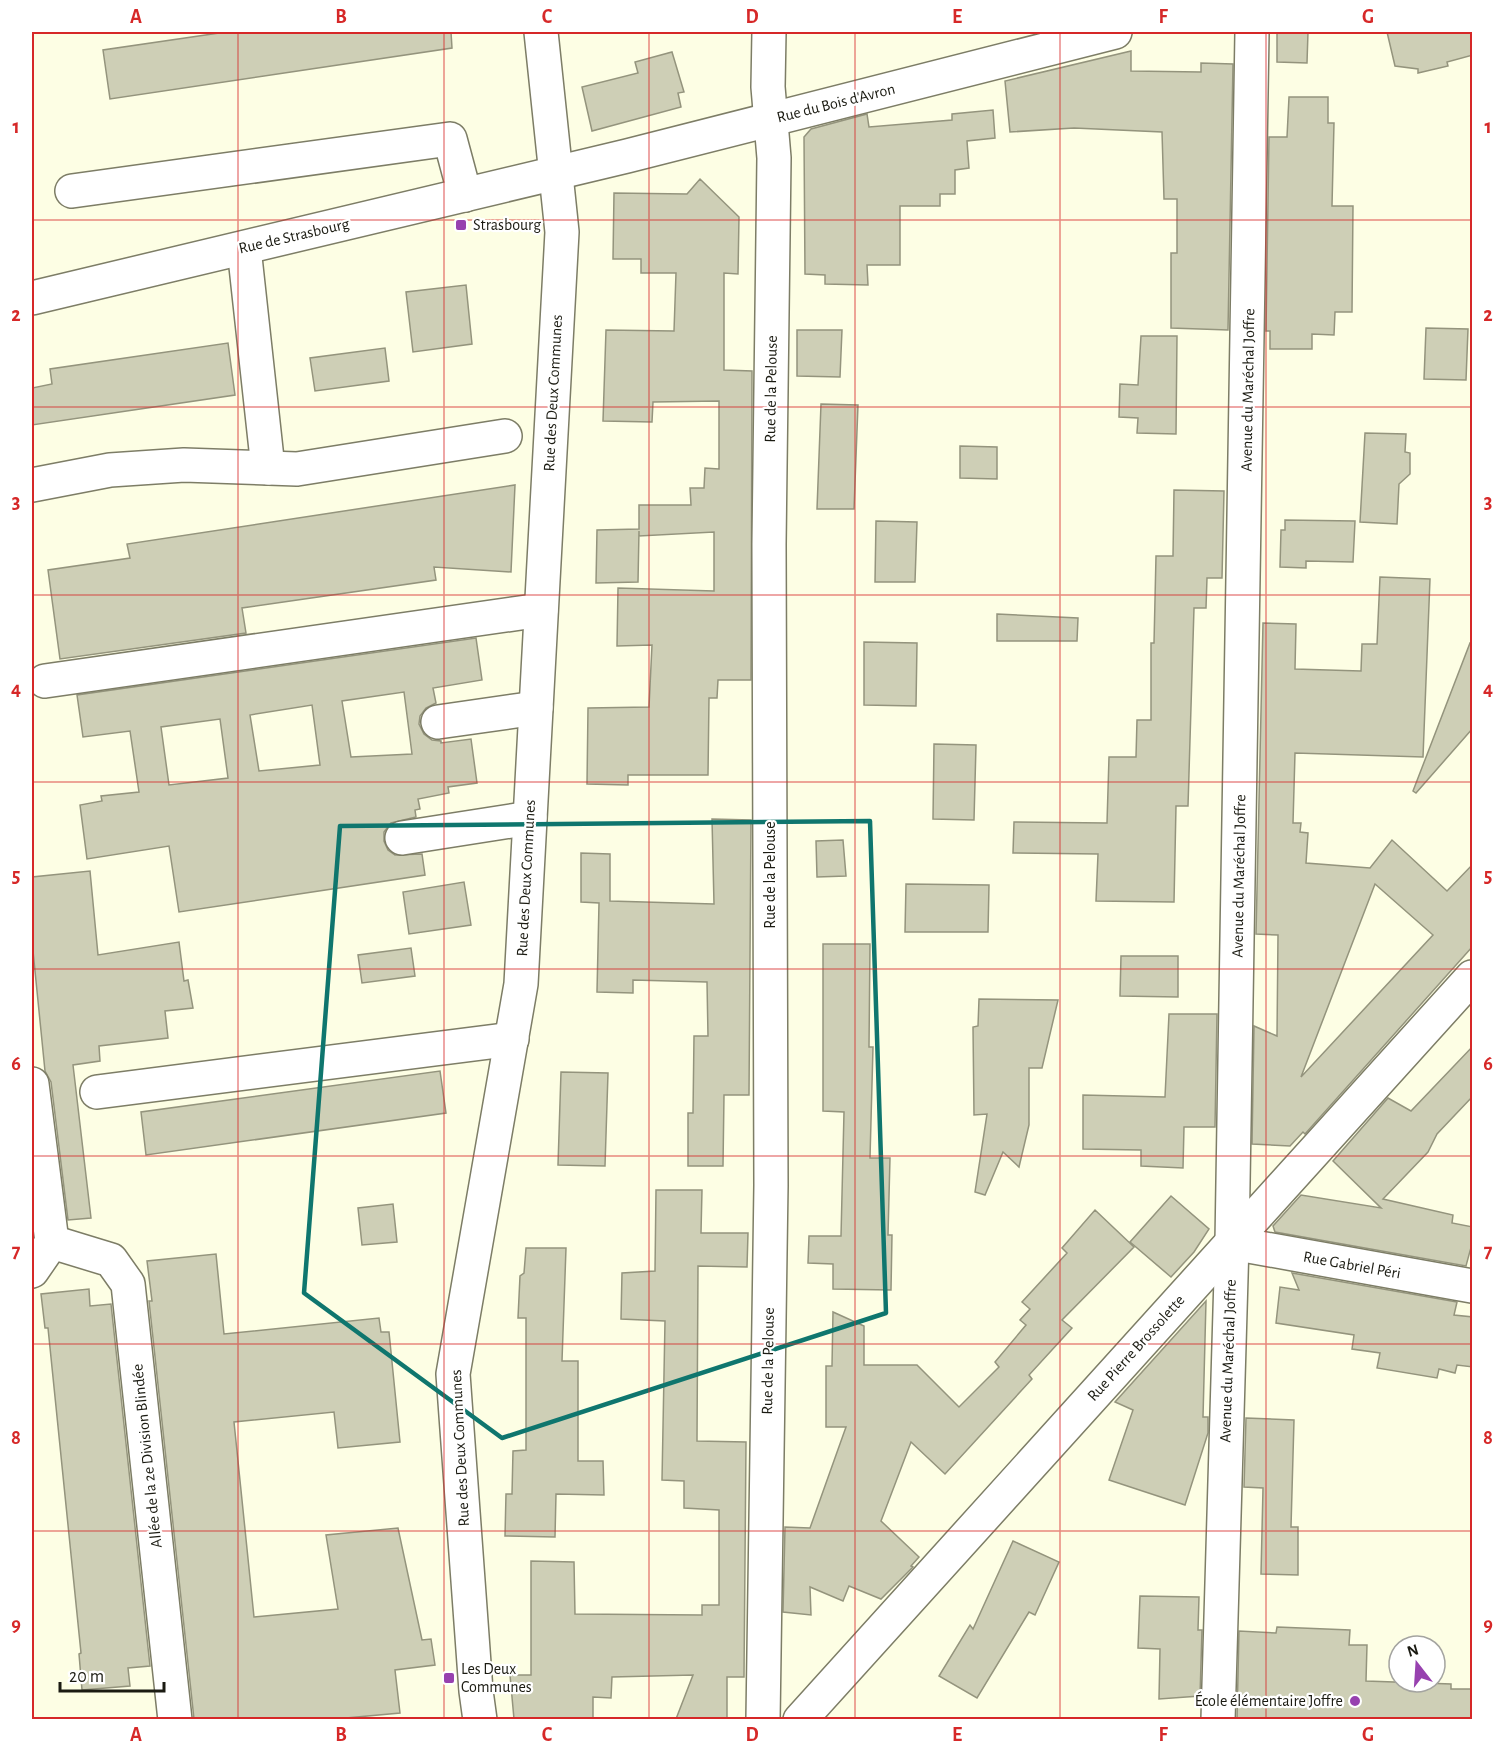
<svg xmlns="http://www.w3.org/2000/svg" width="1504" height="1751" viewBox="0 0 1504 1751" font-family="'Alegreya Sans',sans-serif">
  <rect width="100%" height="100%" fill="#fdfee4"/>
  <g fill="#cecfb6" stroke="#94947d" stroke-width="1.5" fill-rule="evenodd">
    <polygon points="226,32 451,32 452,48 110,99 103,50"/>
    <polygon points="1277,32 1308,32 1307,63 1277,62"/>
    <polygon points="1387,32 1473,32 1473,55 1447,62 1448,66 1418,73 1418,69 1395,66"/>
    <polygon points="1131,51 1131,71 1201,72 1201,63 1233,64 1228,330 1171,328 1171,253 1177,253 1177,199 1164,199 1162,132 1074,128 1010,132 1005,81"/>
    <polygon points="672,52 684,92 678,93 681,107 592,131 582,87 638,73 635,62"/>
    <polygon points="1289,97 1328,97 1328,123 1334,123 1332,206 1353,206 1352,312 1335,312 1334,335 1312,334 1312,349 1270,349 1270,331 1266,331 1269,137 1287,137"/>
    <polygon points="993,110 995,138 967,141 969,168 955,170 955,194 940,194 940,206 900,206 900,265 867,265 868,285 825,284 825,275 805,274 804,137 811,129 867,114 869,127 952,120 952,114"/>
    <polygon points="700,179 739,217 738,274 724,273 724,370 752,371 751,680 718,680 717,698 709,698 708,775 628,775 628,785 587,784 588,708 649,707 652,645 617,646 618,588 714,591 714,532 639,536 639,531 638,582 596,583 597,530 639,529 639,505 691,505 690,488 704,488 705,468 719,469 719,401 653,402 652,422 603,421 606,330 674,331 676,273 641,273 641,259 613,259 614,193 687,194"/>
    <polygon points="466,285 472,344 413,352 406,292"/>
    <polygon points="1426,328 1468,329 1466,380 1424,379"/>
    <polygon points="797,330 842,330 840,377 797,376"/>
    <polygon points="1141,336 1177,336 1176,434 1137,433 1138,418 1119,417 1120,384 1138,385"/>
    <polygon points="228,343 235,395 32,425 32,388 52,384 50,369"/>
    <polygon points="385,348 389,381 315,391 310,358"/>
    <polygon points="821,404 858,405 854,509 817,509"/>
    <polygon points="1365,433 1406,434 1405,452 1410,453 1410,474 1399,484 1397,524 1360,522"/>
    <polygon points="960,446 997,447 997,479 960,478"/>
    <polygon points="515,485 511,572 434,567 436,580 242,608 246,633 60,659 48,570 130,558 127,544"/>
    <polygon points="1174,490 1224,491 1222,578 1207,578 1206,608 1194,608 1188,806 1176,806 1174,902 1096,901 1098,854 1013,853 1014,822 1107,823 1109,757 1136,757 1137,720 1151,720 1151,643 1154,643 1156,556 1173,556"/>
    <polygon points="1285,520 1355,521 1353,562 1306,561 1306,568 1280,567 1281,530 1285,530"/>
    <polygon points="876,521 917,522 915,582 875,582"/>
    <path d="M 1380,577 L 1430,579 L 1423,757 L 1295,753 L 1293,823 L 1301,823 L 1300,832 L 1308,833 L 1306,863 L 1370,868 L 1392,840 L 1447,891 L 1473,864 L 1473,946 L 1305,1134 L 1303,1132 L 1290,1146 L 1252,1144 L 1254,1026 L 1277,1036 L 1278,935 L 1256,934 L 1263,623 L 1296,624 L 1295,669 L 1361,671 L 1362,644 L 1377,644 ZM 1375,884 L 1433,935 L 1301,1077 Z"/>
    <polygon points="997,614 1078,618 1077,641 997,641"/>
    <path d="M 476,638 L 482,680 L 433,688 L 436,703 L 426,708 L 420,716 L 419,724 L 424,734 L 432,740 L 441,741 L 441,743 L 471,739 L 477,783 L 448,787 L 449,793 L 418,799 L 420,809 L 415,810 L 416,817 L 391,823 L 384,832 L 384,841 L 388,850 L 395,855 L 422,854 L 425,875 L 179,912 L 169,846 L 87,859 L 80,805 L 102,801 L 101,796 L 139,792 L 130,731 L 83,737 L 77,695 ZM 404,692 L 412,754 L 351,757 L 342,701 ZM 312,705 L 320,765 L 259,771 L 250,715 ZM 220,719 L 228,778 L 169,785 L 161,727 Z"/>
    <polygon points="864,642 917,643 916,706 864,705"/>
    <polygon points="1470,643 1473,644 1473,728 1416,793 1413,791"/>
    <polygon points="934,744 976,745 974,820 933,819"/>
    <polygon points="712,819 751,820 749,1095 724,1095 723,1166 688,1166 688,1113 693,1113 694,1036 708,1036 707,982 633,980 633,993 597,992 599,903 581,902 581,853 610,854 610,901 714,904"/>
    <polygon points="843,840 846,876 817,877 816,841"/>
    <polygon points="90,871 98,955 179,942 184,981 188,980 193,1008 165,1011 168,1038 99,1046 100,1061 73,1065 91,1218 68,1220 51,1082 45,1071 32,941 32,877"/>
    <polygon points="464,882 471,925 409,934 403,892"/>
    <polygon points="906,884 989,885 988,932 905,932"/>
    <polygon points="823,944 870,944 869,1047 873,1047 870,1158 890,1158 888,1235 892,1235 891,1290 833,1289 833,1264 808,1263 809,1236 841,1236 844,1112 823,1111"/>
    <polygon points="411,948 415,976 362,983 358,955"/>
    <polygon points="1121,956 1178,956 1178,997 1120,996"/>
    <polygon points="979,999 1058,1000 1042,1068 1029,1068 1029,1125 1019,1167 1003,1152 985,1195 975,1192 987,1114 974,1115 973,1027 978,1026"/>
    <polygon points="1169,1014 1217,1014 1215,1127 1184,1127 1183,1168 1141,1166 1141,1150 1083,1149 1083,1095 1165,1097"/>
    <polygon points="1473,1046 1473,1096 1437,1134 1428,1152 1383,1199 1453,1215 1452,1223 1473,1227 1473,1240 1466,1266 1275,1232 1273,1226 1301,1195 1381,1208 1333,1161 1388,1098 1411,1111"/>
    <polygon points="440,1071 446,1113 146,1155 141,1112"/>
    <polygon points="561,1072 608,1073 605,1166 558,1165"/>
    <polygon points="656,1190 702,1190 701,1233 748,1233 747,1267 698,1266 697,1441 746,1442 744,1677 727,1677 727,1719 676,1719 693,1675 612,1677 611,1698 593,1697 593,1719 514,1719 510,1675 531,1675 531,1561 574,1562 575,1614 702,1615 702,1605 719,1605 719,1510 684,1508 684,1481 662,1480 665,1321 621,1319 622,1273 655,1271"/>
    <polygon points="1171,1196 1209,1229 1194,1252 1171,1277 1130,1242"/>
    <polygon points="393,1204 397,1242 362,1245 358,1208"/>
    <polygon points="1095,1210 1134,1247 1062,1320 1072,1328 1029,1375 1032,1379 945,1474 911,1442 881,1521 919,1557 911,1566 913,1567 881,1599 849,1586 843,1601 810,1587 811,1615 783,1612 785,1527 810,1528 846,1427 826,1427 826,1366 832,1366 833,1312 864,1326 864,1365 917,1365 959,1407 999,1367 995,1362 1026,1325 1020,1320 1030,1309 1022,1302 1067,1253 1062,1248"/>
    <polygon points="526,1248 566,1248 562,1361 578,1361 578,1461 603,1461 604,1495 556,1494 555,1537 505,1536 506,1494 512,1494 513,1451 526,1450 526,1318 518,1318 520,1276 524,1273"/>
    <polygon points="216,1254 224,1334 379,1318 381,1332 389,1332 400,1442 338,1448 334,1412 234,1422 254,1617 338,1609 326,1535 398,1528 422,1640 431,1639 435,1665 395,1670 400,1713 335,1719 194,1719 149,1301 152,1301 147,1261"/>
    <polygon points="1292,1273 1457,1302 1454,1315 1473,1317 1473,1367 1457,1365 1455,1373 1439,1369 1437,1378 1377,1368 1380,1353 1352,1349 1354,1335 1276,1323 1280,1287 1299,1290"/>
    <polygon points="89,1289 90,1306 111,1304 150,1666 128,1668 130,1686 82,1690 79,1654 81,1653 48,1328 45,1328 41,1294"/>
    <polygon points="1206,1301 1203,1417 1208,1417 1208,1433 1185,1505 1109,1480 1133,1410 1115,1402"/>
    <polygon points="1246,1418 1294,1420 1291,1527 1298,1527 1298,1575 1261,1574 1263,1488 1244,1487"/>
    <polygon points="1013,1541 1059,1562 1035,1615 1029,1612 977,1698 939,1676 970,1625 973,1629"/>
    <polygon points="1140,1596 1199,1597 1198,1630 1202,1630 1200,1696 1159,1699 1160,1649 1138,1648"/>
    <polygon points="1277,1627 1350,1630 1349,1645 1367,1645 1366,1681 1451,1684 1451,1689 1473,1689 1473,1719 1237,1719 1239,1631 1276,1633"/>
  </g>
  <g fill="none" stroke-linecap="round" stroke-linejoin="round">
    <g stroke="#7d7d66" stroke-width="36">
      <g id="minor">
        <polyline points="72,191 450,139 465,195"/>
        <polyline points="244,248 268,468"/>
        <polyline points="32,298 627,156 1115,32"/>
        <polyline points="32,485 110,470 184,465 297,469 505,436"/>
        <polyline points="45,681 541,610"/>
        <polyline points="438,722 536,708"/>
        <polyline points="402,838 530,818"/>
        <polyline points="32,1084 52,1242 32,1271"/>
        <polyline points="97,1092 512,1039"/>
        <polyline points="52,1242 111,1260 128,1284 175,1720"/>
        <polyline points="1232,1243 1472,1286"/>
        <polyline points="480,1720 476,1691 453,1374 521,984 562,232 541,32"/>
        <polyline points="763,1720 771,1185 769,544 774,158 768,87 769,32"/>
        <polyline points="800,1720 1472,977"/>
        <polyline points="1218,1720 1232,1243 1252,32"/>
      </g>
    </g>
    <use href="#minor" stroke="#fff" stroke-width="33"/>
  </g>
  <path fill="none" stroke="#0f766e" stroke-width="4.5" stroke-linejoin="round" d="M 870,821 L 886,1313 L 502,1438 L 304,1293 L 340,826 Z"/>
  <path fill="none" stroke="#d62828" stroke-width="1.5" stroke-opacity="0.55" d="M 238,32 L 238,1720M 444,32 L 444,1720M 649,32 L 649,1720M 855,32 L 855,1720M 1060,32 L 1060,1720M 1266,32 L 1266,1720M 32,220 L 1472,220M 32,407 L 1472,407M 32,595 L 1472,595M 32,782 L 1472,782M 32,969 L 1472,969M 32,1156 L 1472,1156M 32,1344 L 1472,1344M 32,1531 L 1472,1531"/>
  <g fill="#9741af" stroke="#fff" stroke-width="2">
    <rect x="455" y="219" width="12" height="12" rx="3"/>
    <rect x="443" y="1672" width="12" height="12" rx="3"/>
    <circle cx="1355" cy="1701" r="6"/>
  </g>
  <g text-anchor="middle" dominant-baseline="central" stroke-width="4.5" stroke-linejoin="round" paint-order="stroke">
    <g font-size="16" fill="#1b1b12" stroke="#fff">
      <text transform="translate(836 103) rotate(-14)">Rue du Bois d'Avron</text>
      <text transform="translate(294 236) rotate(-13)">Rue de Strasbourg</text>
      <text transform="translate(771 389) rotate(-89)">Rue de la Pelouse</text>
      <text transform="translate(1248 390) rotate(-89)">Avenue du Maréchal Joffre</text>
      <text transform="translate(553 393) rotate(-87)">Rue des Deux Communes</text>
      <text transform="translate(770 875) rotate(-90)">Rue de la Pelouse</text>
      <text transform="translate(1239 876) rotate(-89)">Avenue du Maréchal Joffre</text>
      <text transform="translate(526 878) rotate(-87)">Rue des Deux Communes</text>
      <text transform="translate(1352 1265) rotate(10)">Rue Gabriel Péri</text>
      <text transform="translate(1136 1348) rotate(-48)">Rue Pierre Brossolette</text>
      <text transform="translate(768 1361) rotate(-89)">Rue de la Pelouse</text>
      <text transform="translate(1228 1361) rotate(-88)">Avenue du Maréchal Joffre</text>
      <text transform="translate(460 1448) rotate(-93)">Rue des Deux Communes</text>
      <text transform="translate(147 1456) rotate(-96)">Allée de la 2e Division Blindée</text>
    </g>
    <g font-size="16" fill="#1b1b12" stroke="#fff" text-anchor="start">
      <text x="473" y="225">Strasbourg</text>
      <text x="461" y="1669">Les Deux<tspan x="461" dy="18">Communes</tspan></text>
      <text x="1343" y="1701" text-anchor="end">École élémentaire Joffre</text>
    </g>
  </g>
  <rect width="1504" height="1751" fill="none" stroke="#ffffff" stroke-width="66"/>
  <g transform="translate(1417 1664) rotate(343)"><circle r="28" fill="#ffffff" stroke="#a4a4a0" stroke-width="1.5"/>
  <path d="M0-4.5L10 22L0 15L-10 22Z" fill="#9741af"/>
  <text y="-9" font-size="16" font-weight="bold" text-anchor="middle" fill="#1b1b12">N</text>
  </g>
  <path d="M60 1682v9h104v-9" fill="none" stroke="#1b1b12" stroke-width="3"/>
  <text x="69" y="1682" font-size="18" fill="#1b1b12" stroke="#ffffff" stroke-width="4.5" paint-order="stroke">20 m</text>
  <rect x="33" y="33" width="1438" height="1685" fill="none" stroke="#d62828" stroke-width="2"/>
  <g font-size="20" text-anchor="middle" font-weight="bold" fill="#d62828">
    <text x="136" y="23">A</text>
    <text x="341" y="23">B</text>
    <text x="547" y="23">C</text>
    <text x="752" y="23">D</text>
    <text x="957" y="23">E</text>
    <text x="1163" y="23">F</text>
    <text x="1368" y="23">G</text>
    <text x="16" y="133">1</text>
    <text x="1488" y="133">1</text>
    <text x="16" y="321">2</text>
    <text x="1488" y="321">2</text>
    <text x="16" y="508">3</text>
    <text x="1488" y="508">3</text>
    <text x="16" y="695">4</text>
    <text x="1488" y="695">4</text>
    <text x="16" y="882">5</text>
    <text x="1488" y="882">5</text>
    <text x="16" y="1070">6</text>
    <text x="1488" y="1070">6</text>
    <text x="16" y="1257">7</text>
    <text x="1488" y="1257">7</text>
    <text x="16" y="1444">8</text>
    <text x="1488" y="1444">8</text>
    <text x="16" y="1631">9</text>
    <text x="1488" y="1631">9</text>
    <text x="136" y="1741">A</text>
    <text x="341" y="1741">B</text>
    <text x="547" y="1741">C</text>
    <text x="752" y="1741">D</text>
    <text x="957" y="1741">E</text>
    <text x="1163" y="1741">F</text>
    <text x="1368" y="1741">G</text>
  </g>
</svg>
